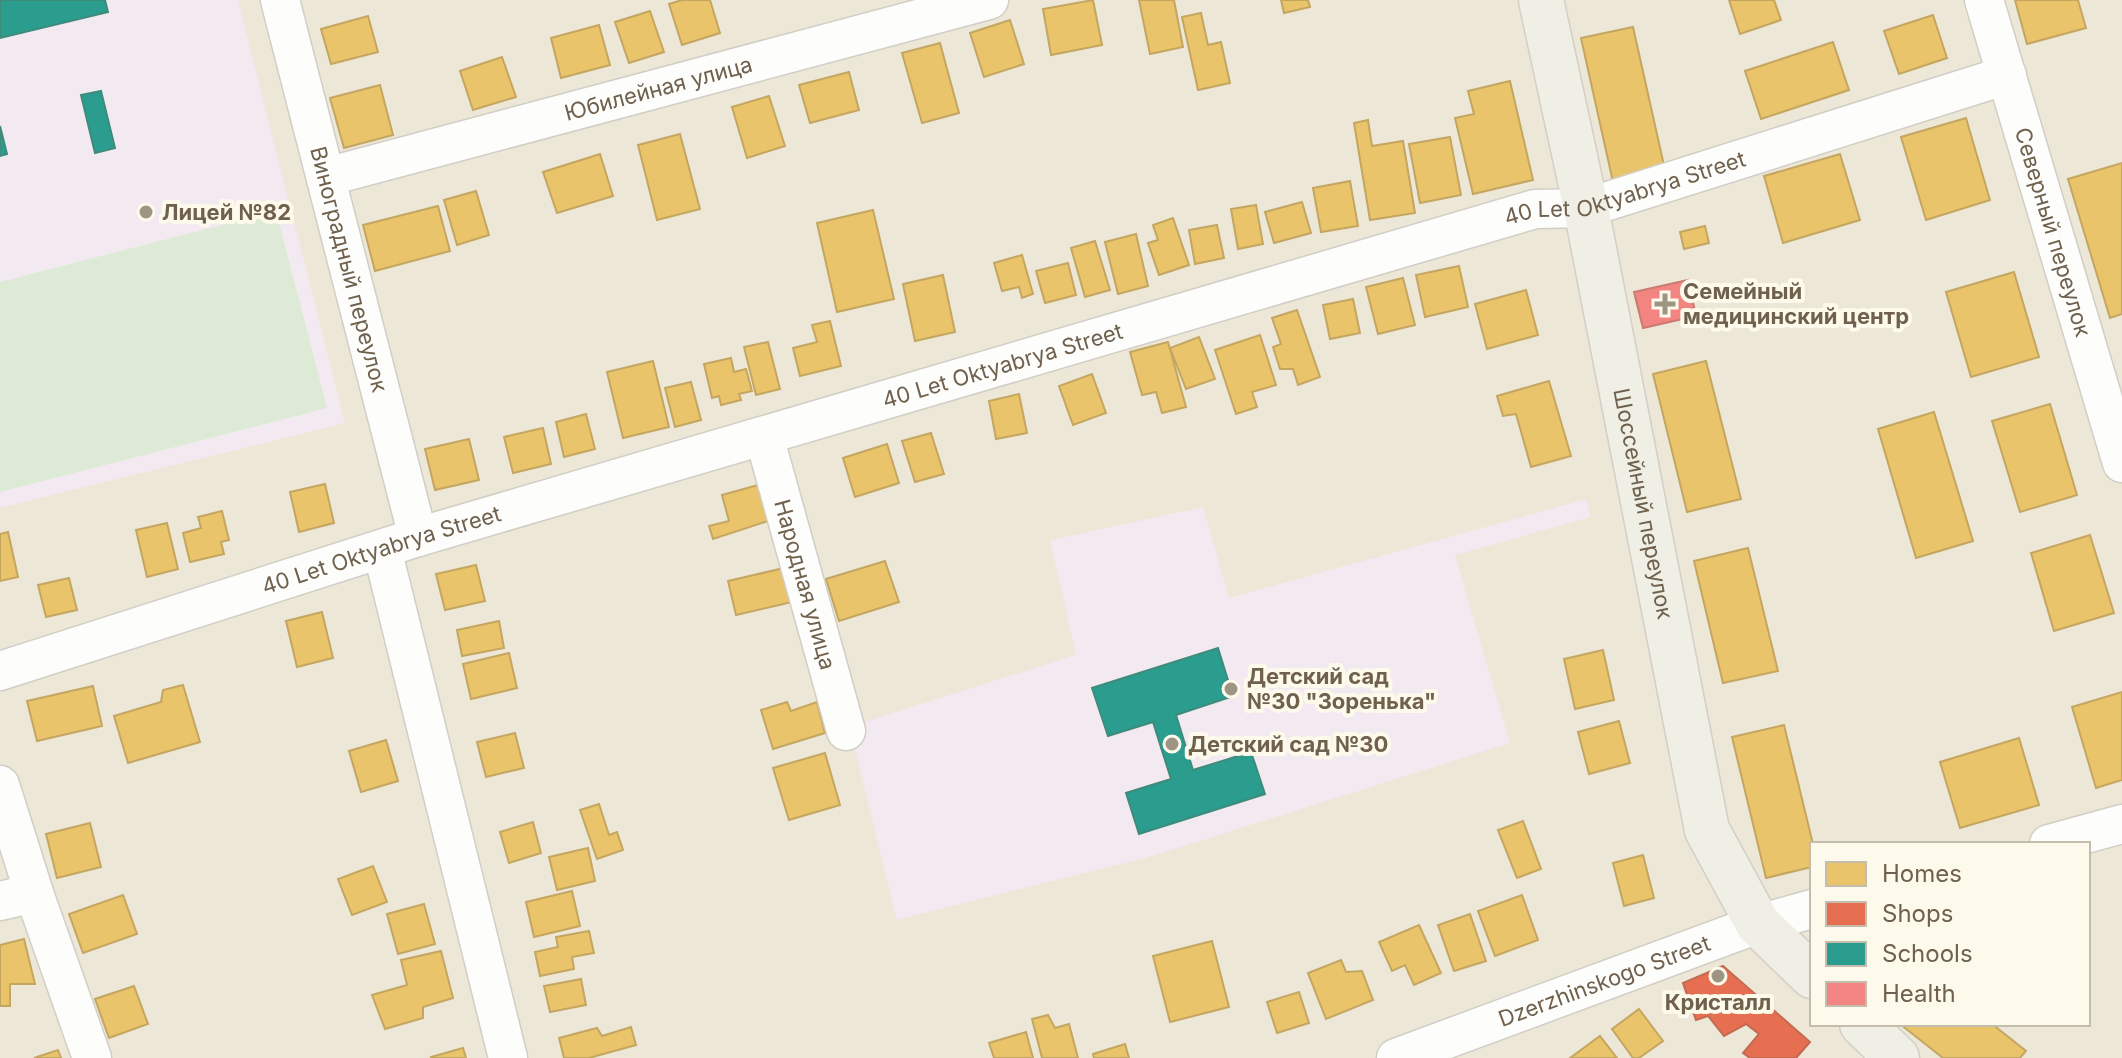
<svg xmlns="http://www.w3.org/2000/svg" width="2122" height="1058" viewBox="0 0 2122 1058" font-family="Inter,sans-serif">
  <rect width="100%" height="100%" fill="#f4f2ea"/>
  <path fill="#ede7d8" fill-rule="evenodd" d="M 0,0 L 2122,0 L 2122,1058 L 0,1058 ZM 1812,844 L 2088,844 L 2088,1024 L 1812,1024 Z"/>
  <g fill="#f3e9f0">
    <polygon points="0,0 238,0 345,423 0,508"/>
    <polygon points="1586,499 1591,517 1455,555 1510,743 1146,858 897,920 854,746 861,723 1076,655 1050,540 1203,507 1229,598"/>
  </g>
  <polygon fill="#ddebd6" points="276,211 327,408 0,492 0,282"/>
  <g fill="#e9c46a" stroke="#c4a661" stroke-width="2">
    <polygon points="682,0 710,0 720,33 682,45 669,4"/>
    <polygon points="1093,0 1102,45 1051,55 1043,9"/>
    <polygon points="1139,0 1174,0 1183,47 1150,54"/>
    <polygon points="1281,0 1308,0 1310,7 1284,13"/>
    <polygon points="1729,0 1774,0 1781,20 1740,34"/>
    <polygon points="2015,0 2078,0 2086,28 2027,44"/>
    <polygon points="650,11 664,52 629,63 615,22"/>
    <polygon points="1201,13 1208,45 1221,42 1230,83 1198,90 1182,17"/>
    <polygon points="1933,15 1947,58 1899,74 1884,31"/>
    <polygon points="368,16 378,52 331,64 321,29"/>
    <polygon points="1010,20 1024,64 984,77 970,33"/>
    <polygon points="599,25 610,65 561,78 551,38"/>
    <polygon points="1633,27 1665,170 1613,182 1581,38"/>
    <polygon points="1833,42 1849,90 1761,119 1745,71"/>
    <polygon points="940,43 959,113 922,123 902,53"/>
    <polygon points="502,57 516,97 473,110 460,71"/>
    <polygon points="849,72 859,110 810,123 799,85"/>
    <polygon points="1510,81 1533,180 1473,194 1455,118 1474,114 1468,91"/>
    <polygon points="380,85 393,135 344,148 330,98"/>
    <polygon points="769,96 785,146 747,158 732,107"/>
    <polygon points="1966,118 1990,200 1926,220 1901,137"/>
    <polygon points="1368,120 1372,146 1403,141 1415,213 1370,220 1354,123"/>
    <polygon points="680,134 700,209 657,220 638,145"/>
    <polygon points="1450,137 1461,195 1420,203 1409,144"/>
    <polygon points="600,154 613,196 557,213 543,172"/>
    <polygon points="1840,154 1860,220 1783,243 1764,176"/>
    <polygon points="2122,163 2122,314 2110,318 2068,179"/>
    <polygon points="1350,181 1358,226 1321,232 1313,188"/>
    <polygon points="476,191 489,235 457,245 444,200"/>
    <polygon points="1302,202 1311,233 1274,243 1265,212"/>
    <polygon points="1256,205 1263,244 1238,249 1231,209"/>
    <polygon points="438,206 450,251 375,271 363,225"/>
    <polygon points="873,210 894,299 837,312 817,223"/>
    <polygon points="1173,218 1189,265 1159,275 1148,243 1158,240 1153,225"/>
    <polygon points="1217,225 1224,258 1195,264 1189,230"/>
    <polygon points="1705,226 1709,243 1684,249 1680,232"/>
    <polygon points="1136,234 1148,286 1118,294 1105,242"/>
    <polygon points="1095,241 1110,290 1085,297 1071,248"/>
    <polygon points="1022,255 1033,294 1022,298 1019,287 1002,291 994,263"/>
    <polygon points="1068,263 1076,295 1045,303 1036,271"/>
    <polygon points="1459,266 1468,307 1425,317 1416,275"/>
    <polygon points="2014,272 2039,357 1971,377 1946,292"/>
    <polygon points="943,275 955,332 915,341 903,284"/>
    <polygon points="1403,278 1415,325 1378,334 1366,287"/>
    <polygon points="1526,290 1538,335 1487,349 1475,304"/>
    <polygon points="1353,299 1360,333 1330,339 1323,305"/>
    <polygon points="1297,310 1320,377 1298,385 1293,369 1280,369 1273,347 1281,344 1272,318"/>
    <polygon points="830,321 841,366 800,376 793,348 817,342 812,325"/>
    <polygon points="1260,335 1276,385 1252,392 1257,407 1236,414 1215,350"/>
    <polygon points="1199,337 1215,379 1186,389 1170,348"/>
    <polygon points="768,342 780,389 756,395 744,347"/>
    <polygon points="1168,342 1186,407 1162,413 1156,392 1142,395 1130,352"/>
    <polygon points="731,358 734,372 746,369 752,391 739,394 741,400 721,405 719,396 712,398 704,364"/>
    <polygon points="653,361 669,427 623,438 607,372"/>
    <polygon points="1706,361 1741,499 1687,512 1653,374"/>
    <polygon points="1092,374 1106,413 1073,425 1059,386"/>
    <polygon points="1549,381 1571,456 1531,467 1516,414 1503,416 1497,396"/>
    <polygon points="691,382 701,420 675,427 665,388"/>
    <polygon points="1019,394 1027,433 996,439 989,401"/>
    <polygon points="2050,404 2077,495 2020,512 1992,421"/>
    <polygon points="1934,412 1973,541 1916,558 1878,429"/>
    <polygon points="586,414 595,449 564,457 556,422"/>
    <polygon points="543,428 551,464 513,473 504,437"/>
    <polygon points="931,433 944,474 915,482 902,441"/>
    <polygon points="469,439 479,480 435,490 425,449"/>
    <polygon points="887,444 899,483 855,497 843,458"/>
    <polygon points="325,484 334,523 299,532 290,492"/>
    <polygon points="758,485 768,521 713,539 709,526 729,521 722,495"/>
    <polygon points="222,511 229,540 221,542 224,554 190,562 183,533 201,528 198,517"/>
    <polygon points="167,523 178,569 147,577 136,530"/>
    <polygon points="8,532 18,577 0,581 0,534"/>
    <polygon points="2090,535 2114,613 2054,631 2031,553"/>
    <polygon points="1748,548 1778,671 1723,683 1694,561"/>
    <polygon points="885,561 899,602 839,621 826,579"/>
    <polygon points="476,565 485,601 445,610 436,574"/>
    <polygon points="784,568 792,602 736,615 728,581"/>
    <polygon points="69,578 77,610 46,617 38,585"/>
    <polygon points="322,612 333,658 297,667 286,621"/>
    <polygon points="499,621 504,648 462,656 457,630"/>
    <polygon points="1603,650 1614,700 1575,709 1564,659"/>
    <polygon points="509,653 517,688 471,699 463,664"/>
    <polygon points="183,685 200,742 128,763 114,716 161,702 163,690"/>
    <polygon points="93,686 102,726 37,741 27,701"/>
    <polygon points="2122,692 2122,780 2096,788 2072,707"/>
    <polygon points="787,702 791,711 817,702 825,733 773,749 761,710"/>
    <polygon points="1619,721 1630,763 1589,774 1578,732"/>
    <polygon points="1784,725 1813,844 1812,867 1766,878 1732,737"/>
    <polygon points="515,733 524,768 486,777 477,742"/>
    <polygon points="2019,738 2039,805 1960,828 1940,762"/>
    <polygon points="386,740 398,781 361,792 349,751"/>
    <polygon points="825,753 840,805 789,820 773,768"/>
    <polygon points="599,804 609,835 617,832 623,850 597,859 580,810"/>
    <polygon points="1523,821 1541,869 1517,878 1498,830"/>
    <polygon points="533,822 541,853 509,863 500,832"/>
    <polygon points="90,823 101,867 57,878 46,834"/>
    <polygon points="588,848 595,881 557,890 549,857"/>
    <polygon points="1643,855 1654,898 1624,906 1613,863"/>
    <polygon points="373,866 387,902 352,915 338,879"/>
    <polygon points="572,891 580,926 534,937 526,902"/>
    <polygon points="123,895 137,934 83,953 69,914"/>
    <polygon points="1522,895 1538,940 1495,956 1478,911"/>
    <polygon points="424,904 435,944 398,954 387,914"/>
    <polygon points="1470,914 1486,961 1454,971 1438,925"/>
    <polygon points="1419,925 1441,973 1414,985 1405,965 1392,971 1379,942"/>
    <polygon points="589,931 594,953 572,957 574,969 540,976 535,952 558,947 556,937"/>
    <polygon points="24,939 35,984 10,984 10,1006 0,1006 0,945"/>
    <polygon points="1212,941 1229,1007 1170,1022 1153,956"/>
    <polygon points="441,951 453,998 423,1007 423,1018 385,1029 372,995 407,985 401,960"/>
    <polygon points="1341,960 1346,972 1362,971 1373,1000 1326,1019 1308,973"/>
    <polygon points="581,979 586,1005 550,1012 544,986"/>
    <polygon points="134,986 148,1024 109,1038 95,999"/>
    <polygon points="1299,992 1309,1023 1277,1033 1267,1002"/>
    <polygon points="1639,1009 1663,1041 1639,1058 1633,1058 1612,1029"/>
    <polygon points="1048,1015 1055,1028 1069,1024 1078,1058 1042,1058 1032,1019"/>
    <polygon points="1900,1024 1992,1024 2026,1051 2020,1058 1943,1058"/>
    <polygon points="631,1027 636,1045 589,1058 564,1058 559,1038 597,1028 602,1036"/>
    <polygon points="1026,1032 1033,1058 994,1058 989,1043"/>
    <polygon points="1600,1036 1617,1058 1570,1058"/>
    <polygon points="1125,1044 1129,1058 1094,1058 1093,1054"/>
    <polygon points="463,1048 466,1058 432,1058 431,1057"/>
    <polygon points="58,1050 61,1058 34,1058"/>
  </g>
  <polygon fill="#e76f51" stroke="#c36b50" stroke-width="2" points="1723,966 1810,1042 1796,1058 1750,1058 1743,1053 1759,1034 1746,1024 1724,1036 1708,1016 1696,1020 1683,983"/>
  <g fill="#2a9d8f" stroke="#3f8b7b" stroke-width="2">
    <polygon points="0,0 105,0 108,12 0,38"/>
    <polygon points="101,91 115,148 95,153 81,95"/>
    <polygon points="0,126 7,154 0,156"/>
    <polygon points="1218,648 1233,696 1176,715 1193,770 1251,752 1265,794 1139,834 1126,793 1171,779 1153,722 1108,736 1092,688"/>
  </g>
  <polygon fill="#f28482" stroke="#cb7a72" stroke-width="2" points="1688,280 1696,316 1643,328 1634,292"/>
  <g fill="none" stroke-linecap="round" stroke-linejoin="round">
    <g stroke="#d1cec5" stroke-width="41">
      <g id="minor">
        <path id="s1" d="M 280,0 L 418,537"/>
        <path id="s2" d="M 1984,0 L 2122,463"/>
        <path id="s3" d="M 326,177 L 989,0"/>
        <path id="s4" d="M 764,436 L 846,731"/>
        <polyline points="382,549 508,1058"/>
        <path id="s5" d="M 0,671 L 418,537 L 1535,209 L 1586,208 L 2007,75"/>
        <polyline points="0,785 34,893 92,1058"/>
        <polyline points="2049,844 2122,824"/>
        <polyline points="0,901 34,893"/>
        <path id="s6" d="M 1396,1058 L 1758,924 L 1812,909"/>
      </g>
    </g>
    <g stroke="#d3cec7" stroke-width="47">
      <g id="major">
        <path id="s7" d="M 1541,0 L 1586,208 L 1707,830 L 1758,924 L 1812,976"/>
        <polyline points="1862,1024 1897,1058"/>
      </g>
    </g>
    <use href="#minor" stroke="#fdfdfc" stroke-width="38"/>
    <use href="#major" stroke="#f0efe6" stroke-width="44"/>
  </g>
  <g fill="#9e9484" stroke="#fdfaeb" stroke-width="3">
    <circle cx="146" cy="212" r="8"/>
    <path d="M1661 292h8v8h8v8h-8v8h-8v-8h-8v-8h8z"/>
    <circle cx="1231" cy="689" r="8"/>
    <circle cx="1172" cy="744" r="8"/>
    <circle cx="1718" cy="976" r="8"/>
  </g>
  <g text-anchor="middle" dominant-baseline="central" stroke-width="8" stroke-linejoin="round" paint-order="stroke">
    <g font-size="22" fill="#6f614d" stroke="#fdfaeb">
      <text stroke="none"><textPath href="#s3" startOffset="344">Юбилейная улица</textPath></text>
      <text stroke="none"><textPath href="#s5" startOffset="1696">40 Let Oktyabrya Street</textPath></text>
      <text stroke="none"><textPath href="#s2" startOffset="242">Северный переулок</textPath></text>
      <text stroke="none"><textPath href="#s1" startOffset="278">Виноградный переулок</textPath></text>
      <text stroke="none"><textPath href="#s5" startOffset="1048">40 Let Oktyabrya Street</textPath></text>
      <text stroke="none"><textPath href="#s7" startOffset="514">Шоссейный переулок</textPath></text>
      <text stroke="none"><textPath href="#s5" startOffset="400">40 Let Oktyabrya Street</textPath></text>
      <text stroke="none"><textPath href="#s4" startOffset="154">Народная улица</textPath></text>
      <text stroke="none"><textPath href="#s6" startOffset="222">Dzerzhinskogo Street</textPath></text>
    </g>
    <g font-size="22" font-weight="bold" fill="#6f614d" stroke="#fdfaeb" text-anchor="start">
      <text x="162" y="212">Лицей №82</text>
      <text x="1683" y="291">Семейный<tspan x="1683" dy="25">медицинский центр</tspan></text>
      <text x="1247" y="676">Детский сад<tspan x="1247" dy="25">№30 "Зоренька"</tspan></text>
      <text x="1188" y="744">Детский сад №30</text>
      <text x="1718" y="1002" text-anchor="middle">Кристалл</text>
    </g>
  </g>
  <rect x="1810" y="842" width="280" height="184" fill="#fdfaeb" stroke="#c4bdac" stroke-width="2"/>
  <rect x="1826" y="862" width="40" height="24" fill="#e9c46a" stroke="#c4bdac" stroke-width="2"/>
  <text x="1882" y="882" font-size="24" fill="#6f614d">Homes</text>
  <rect x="1826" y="902" width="40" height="24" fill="#e76f51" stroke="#c4bdac" stroke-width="2"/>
  <text x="1882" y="922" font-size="24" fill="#6f614d">Shops</text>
  <rect x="1826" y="942" width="40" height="24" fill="#2a9d8f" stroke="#c4bdac" stroke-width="2"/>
  <text x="1882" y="962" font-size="24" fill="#6f614d">Schools</text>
  <rect x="1826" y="982" width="40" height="24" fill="#f28482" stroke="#c4bdac" stroke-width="2"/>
  <text x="1882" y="1002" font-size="24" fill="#6f614d">Health</text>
</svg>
